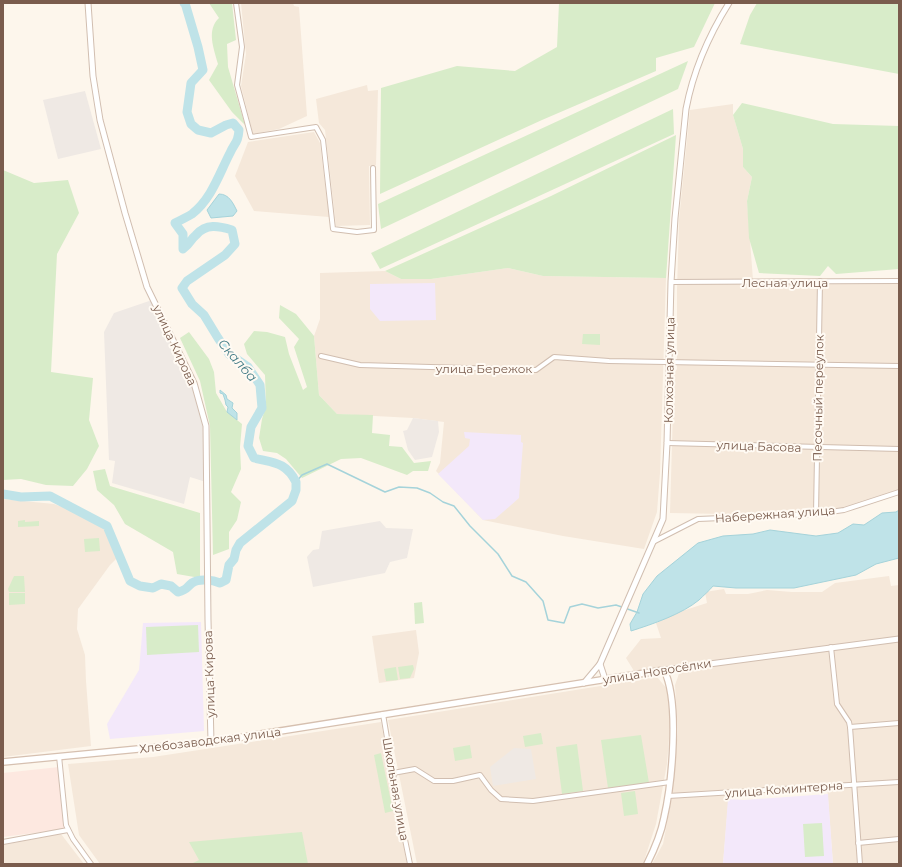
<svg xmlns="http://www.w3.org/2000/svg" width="902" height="867" viewBox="0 0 902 867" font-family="Montserrat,sans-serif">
  <rect width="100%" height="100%" fill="#fdf6ec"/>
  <g fill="#f5e8da">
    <polygon points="241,3 293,3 294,6 299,7 307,116 279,129 253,134 241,86 246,54"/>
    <polygon points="367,85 368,91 378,90 376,165 369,166 370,225 336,226 325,130 319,123 316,99"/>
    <polygon points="733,104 733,115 743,149 743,167 752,177 747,201 753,280 899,282 899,492 822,516 670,513 674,374 677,369 677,290 679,220 690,110"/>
    <polygon points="314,132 320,143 329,217 254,211 235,176 248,142"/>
    <polygon points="508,268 543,276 666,278 660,473 657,512 644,549 563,536 483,520 436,471 440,463 444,422 413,418 337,414 319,395 314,336 320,319 320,273 385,271 401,279 431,279"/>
    <polygon points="3,499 54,504 76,512 104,527 117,558 110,565 78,609 77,629 85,655 86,681 91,746 3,757"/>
    <polygon points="889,576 891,586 899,585 899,637 775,652 634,671 626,658 641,639 661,638 656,623 682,611 707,603 705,592 724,589 726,594 748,594 767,590 792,592 822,592 835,583"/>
    <polygon points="416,630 419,653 414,678 379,683 372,636"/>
    <polygon points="899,642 899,864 833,864 827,785 672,795 678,730 675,685 681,668 834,648"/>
    <polygon points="657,677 668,690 670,726 667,764 656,824 643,864 417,864 388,720"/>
    <polygon points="381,722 407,864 100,864 79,835 68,764 153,757"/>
    <polygon points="729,793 723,864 652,864 663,844 672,797"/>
    <polygon points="61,834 84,864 3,864 3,845"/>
  </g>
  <polygon fill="#fde8e0" points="59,767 65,829 3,837 3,773"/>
  <g fill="#efe9e4">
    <polygon points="85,91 101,149 58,159 43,100"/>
    <polygon points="152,300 192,382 204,426 206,482 190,477 184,504 112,483 115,461 109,460 104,332 114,313"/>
    <polygon points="413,418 438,421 439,432 432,457 415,460 408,450 403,431 407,430"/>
    <polygon points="380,521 386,528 413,529 407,558 390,562 385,573 313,587 307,557 313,550 319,549 322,531"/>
    <polygon points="514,748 531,749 536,779 493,786 490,767"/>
  </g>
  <g fill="#f3e8fa">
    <polygon points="435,283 436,320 380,321 370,309 370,284"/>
    <polygon points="464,432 521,435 521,442 523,443 519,498 495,519 483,520 438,474 469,446 470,439 465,438"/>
    <polygon points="201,622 204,731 110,739 107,724 139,670 143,623"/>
    <polygon points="828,794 833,864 723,864 728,799 744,800"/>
  </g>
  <g fill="#d8ecc9">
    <path d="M 209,3 L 232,3 L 236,40 L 227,44 L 228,67 L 245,125 L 232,112 L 209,80 L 218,64 C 214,49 206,30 219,18 Z"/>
    <polygon points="559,3 715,3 694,47 656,58 656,71 542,120 380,194 381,88 457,66 515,71 557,47"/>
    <polygon points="757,3 899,3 899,74 740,44 750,15"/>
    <polygon points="688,61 678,89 381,229 378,204"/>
    <polygon points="742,103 833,124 899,126 899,269 836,274 828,266 820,276 759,273 749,238 747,201 752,177 743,167 743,149 733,115"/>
    <polygon points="673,109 674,134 380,269 371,253"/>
    <polygon points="676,135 666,278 543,276 508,268 431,279 401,279 385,271 551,196"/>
    <polygon points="3,170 34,183 68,180 79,213 57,254 51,372 93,378 89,420 99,446 87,469 73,486 46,485 21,479 3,480"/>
    <polygon points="280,305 296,314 314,336 319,395 337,414 373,415 372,433 390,435 389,446 402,447 414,463 431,461 428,471 413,471 407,475 361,458 341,459 302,478 286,459 277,453 263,451 259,438 262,419 266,406 265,375 247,354 244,344 254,331 267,332 285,337 289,354 303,390 307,387 294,347 299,339 279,318"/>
    <polygon points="189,332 209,359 214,372 216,393 227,412 242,424 240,447 241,469 231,492 241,502 237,520 229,532 229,549 213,555 210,426 200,381 180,338"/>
    <polygon points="583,334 600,334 600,345 582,344"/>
    <polygon points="105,469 110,486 200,513 200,578 177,574 173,552 125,524 114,505 97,490 93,471"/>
    <polygon points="25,520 25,522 39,521 39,526 18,527 18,521"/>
    <polygon points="99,538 100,551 85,552 84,539"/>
    <polygon points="14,576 24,576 25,592 9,592 8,589"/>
    <polygon points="9,593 25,593 25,604 9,605"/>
    <polygon points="422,602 424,623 415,624 414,603"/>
    <polygon points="198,625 199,652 147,655 146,627"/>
    <polygon points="413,665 414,669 410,678 400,679 398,667"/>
    <polygon points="396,667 398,680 386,681 384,669"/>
    <polygon points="541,733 543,744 525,747 523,736"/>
    <polygon points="641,735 649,783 608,788 601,740"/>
    <polygon points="577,744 583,791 562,794 556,747"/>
    <polygon points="470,745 472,758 455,761 453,748"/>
    <polygon points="381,753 393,811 385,813 374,755"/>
    <polygon points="635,791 638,814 624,816 621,793"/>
    <polygon points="822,823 824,856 805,857 803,824"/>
    <polygon points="302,832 308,864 191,864 199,860 189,842"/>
  </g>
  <g fill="#bfe3e8" stroke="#a5d3da">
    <path d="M 219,194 C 229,194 233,203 237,211 L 233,216 L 211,218 L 207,210 Z"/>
    <polygon points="220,390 226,395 227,399 233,403 232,408 237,413 237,420 227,412 228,407 226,405 225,400 223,394 220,393"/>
    <path d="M 899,510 L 899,558 L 876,564 L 856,575 L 794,588 L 736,588 L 713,586 C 709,591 704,595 699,600 C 682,614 653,624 631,631 L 630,624 L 637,612 L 643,594 L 657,576 L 698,543 L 723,536 L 753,534 L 770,530 L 816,536 L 838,533 L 853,524 L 864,525 L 882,513 L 896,512 Z"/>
  </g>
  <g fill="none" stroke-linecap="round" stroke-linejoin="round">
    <polyline stroke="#a5d3da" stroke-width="1.5" points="296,482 302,475 327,464 385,492 399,487 417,488 430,493 443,502 454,506 470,526 498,554 512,576 526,582 543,601 548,620 564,623 570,607 582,604 598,608 616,605 639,613"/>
    <path stroke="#bfe3e8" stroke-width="9" d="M 3,494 L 21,497 L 50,496 L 107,526 L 130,581 L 140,586 L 153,588 L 161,584 L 171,586 L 178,592 C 187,590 186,588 192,583 C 199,578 213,580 220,583 L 226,580 L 229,565 L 234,559 L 236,550 L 240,543 L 292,501 L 296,490 L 296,482 C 286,462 274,463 254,458 L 248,446 L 251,427 L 262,408 L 260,385 L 248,367 L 229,354 L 218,338 L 204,315 L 192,304 L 182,288 L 187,281 L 225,255 L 235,244 L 232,230 C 219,226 206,223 196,235 C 190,240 191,243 183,249 L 183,234 L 175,223 C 181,220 187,217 192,214 C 212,198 219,174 230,153 C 235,142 238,143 239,130 L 233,123 L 226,125 L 211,133 L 198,130 L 191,124 L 187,112 L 191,83 L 203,70 L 198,47 L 185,3 L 184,3"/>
    <g stroke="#d1beb0" stroke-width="6">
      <g id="minor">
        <polyline points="236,3 242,47 237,85 251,137 316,127 323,140 333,229 357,232 374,230 373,168"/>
        <polyline points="671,282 899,281"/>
        <polyline points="321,356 360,365 536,370 554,357 609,361 899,366"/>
        <polyline points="667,443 899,449"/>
        <polyline points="816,514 820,281"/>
        <polyline points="653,542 698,519 816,514 844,510 899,492"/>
        <polyline points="831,647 837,704 849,722 850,727 860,864"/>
        <polyline points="383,714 400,815 410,864"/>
        <polyline points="850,727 899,723"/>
        <polyline points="59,756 66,825 73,839 91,864"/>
        <polyline points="393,773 415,769 434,781 453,781 480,775 491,790 501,799 533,801 670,782"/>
        <polyline points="668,796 899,782"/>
        <polyline points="3,842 68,830"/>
        <polyline points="858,843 899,839"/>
      </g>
    </g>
    <g stroke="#d1beb0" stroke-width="7">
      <g id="tertiary">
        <polyline points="88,3 93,76 100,120 125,213 147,287 194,383 206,426 208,620 211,742"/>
        <polyline points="600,664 605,679"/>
        <polyline points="664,670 899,639"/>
        <path d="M 584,683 L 600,664 L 663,519 L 667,443 L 671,282 L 675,218 L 686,109 C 693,72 709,35 729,3"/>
      </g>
    </g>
    <g stroke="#d6c0b0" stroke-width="8">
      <path id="secondary" d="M 3,762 L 211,742 L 664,670 C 680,702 672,783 664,818 C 661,834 654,850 647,864"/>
    </g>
    <use href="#minor" stroke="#fff" stroke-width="4"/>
    <use href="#tertiary" stroke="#fff" stroke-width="5"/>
    <use href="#secondary" stroke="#fff" stroke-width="5.5"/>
  </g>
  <g text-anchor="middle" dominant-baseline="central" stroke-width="4" stroke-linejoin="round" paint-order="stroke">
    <g font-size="12" fill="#7a5c4d" stroke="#fffaf3">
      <text x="785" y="282">Лесная улица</text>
      <text transform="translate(175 345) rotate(65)">улица Кирова</text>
      <text x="484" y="368">улица Бережок</text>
      <text transform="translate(669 370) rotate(-89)">Колхозная улица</text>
      <text transform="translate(818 398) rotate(-89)">Песочный переулок</text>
      <text transform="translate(759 446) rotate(2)">улица Басова</text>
      <text transform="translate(775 514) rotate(-4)">Набережная улица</text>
      <text transform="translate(657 671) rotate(-9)">улица Новосёлки</text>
      <text transform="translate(209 674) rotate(-92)">улица Кирова</text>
      <text transform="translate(210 740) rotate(-7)">Хлебозаводская улица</text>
      <text transform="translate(396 789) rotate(80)">Школьная улица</text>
      <text transform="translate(784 789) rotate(-4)">улица Коминтерна</text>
    </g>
    <g font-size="13" font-style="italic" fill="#437c86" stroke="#fffaf3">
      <text transform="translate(238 360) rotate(49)">Скалба</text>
    </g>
  </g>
  <rect width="902" height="867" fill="none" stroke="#7a5c4d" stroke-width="8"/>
</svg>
